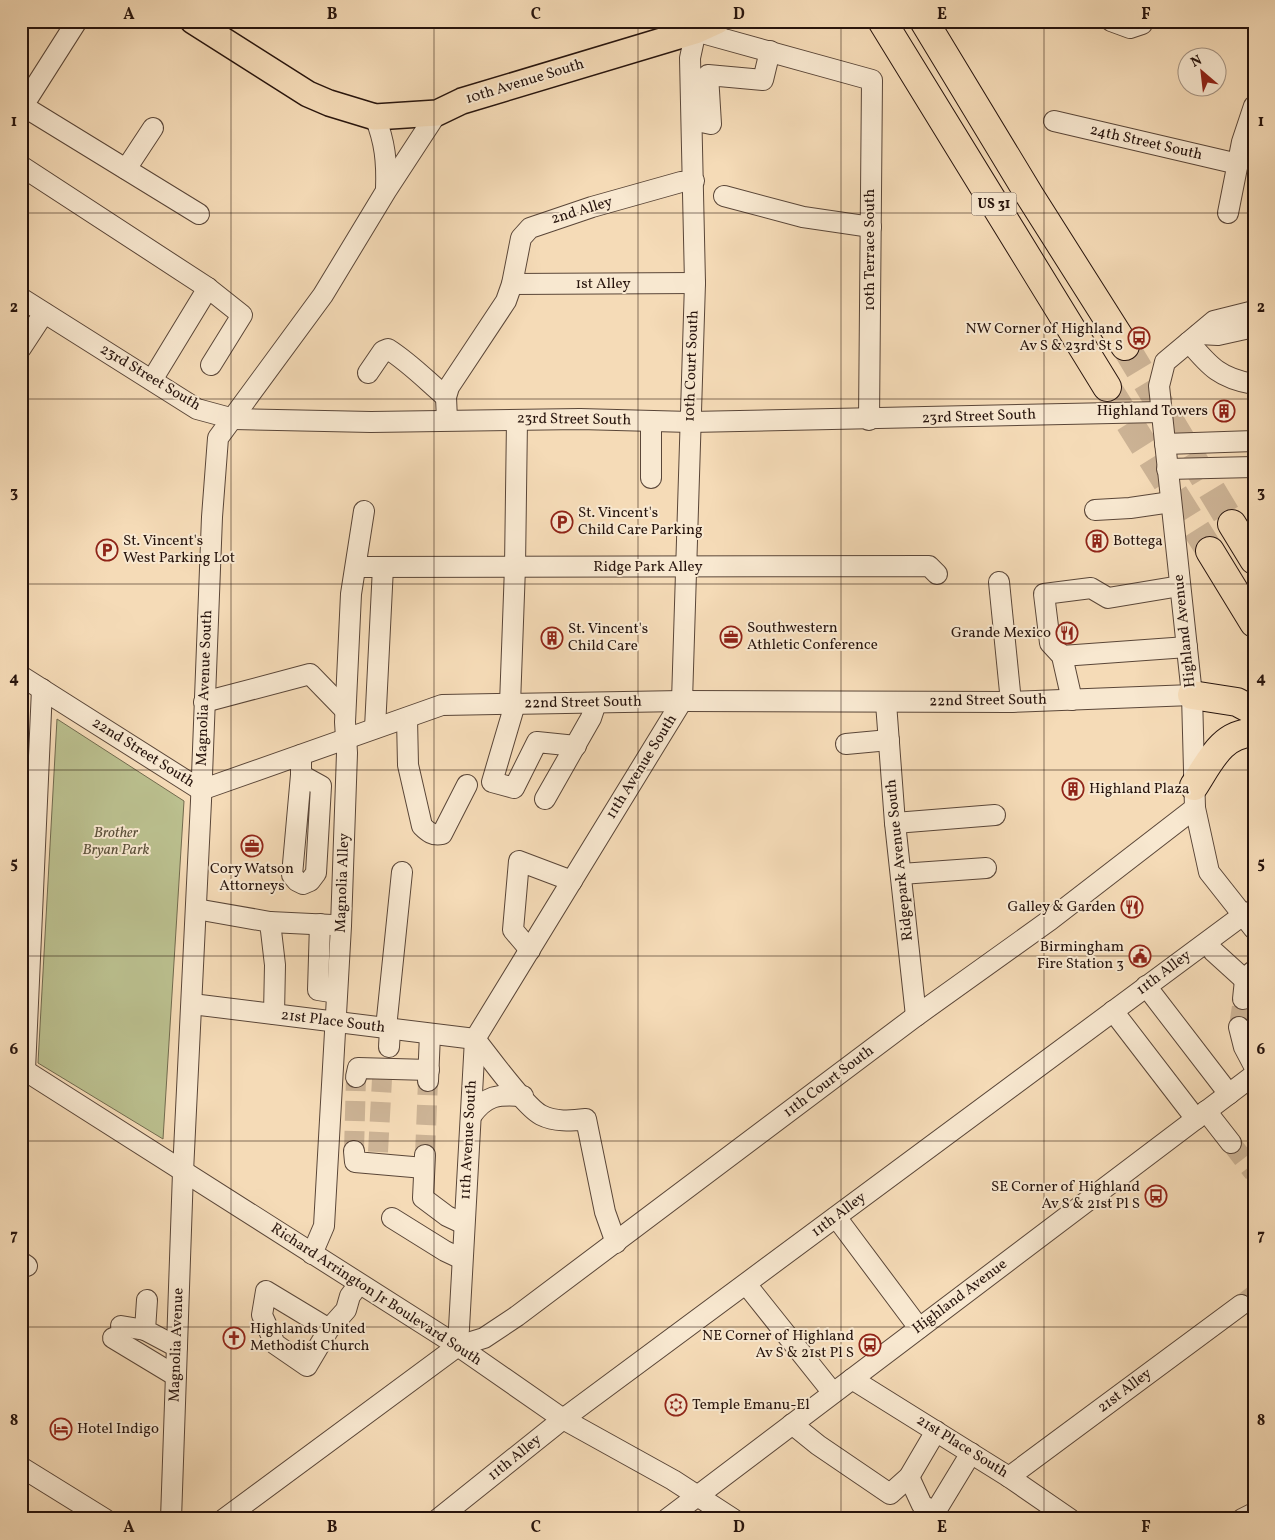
<svg xmlns="http://www.w3.org/2000/svg" width="1275" height="1540" viewBox="0 0 1275 1540" font-family="Vollkorn,serif">
  <rect width="100%" height="100%" fill="#f5dbb7"/>
  <filter id="stains"><feTurbulence type="fractalNoise" baseFrequency=".004" numOctaves="4"/><feColorMatrix values="0 0 0 0 .2 0 0 0 0 .09 0 0 0 0 .02 0 0 0 .5 -.17"/></filter>
  <radialGradient id="worn" r=".72"><stop offset=".6" stop-color="#630" stop-opacity="0"/><stop offset="1" stop-color="#630" stop-opacity=".3"/></radialGradient>
  <polygon fill="#bbc08f" stroke="#716a4e" points="57,719 184,801 163,1139 38,1063"/>
  <g fill="none" stroke-linecap="round" stroke-linejoin="round">
    <g stroke="#ccb395" stroke-width="20" stroke-dasharray="20 10" stroke-linecap="butt">
      <polyline points="1239,1027 1243,999"/>
      <polyline points="1231,1143 1254,1173"/>
      <polyline points="354,1151 356,1077"/>
      <polyline points="378,1152 382,1079"/>
      <polyline points="425,1155 428,1081"/>
      <polyline points="1241,1305 1254,1295"/>
    </g>
    <g stroke="#ccb395" stroke-width="28" stroke-dasharray="28 14" stroke-linecap="butt">
      <polyline points="1125,346 1232,524"/>
      <polyline points="1107,387 1210,551"/>
    </g>
    <g stroke="#5a4638" stroke-width="22">
      <g id="minor">
        <polyline points="1111,21 1130,28 1142,24 1143,21"/>
        <polyline points="695,31 872,80 869,420"/>
        <polyline points="23,106 199,214"/>
        <polyline points="21,109 77,21"/>
        <path d="M 375,117 C 385,142 387,162 386,189"/>
        <polyline points="692,120 711,124 708,75 763,80 770,51"/>
        <polyline points="1054,121 1238,164"/>
        <polyline points="21,166 208,288 242,315 211,365"/>
        <polyline points="126,169 153,128"/>
        <polyline points="724,196 803,217 871,227"/>
        <polyline points="1228,213 1242,142 1254,106"/>
        <polyline points="512,284 695,283"/>
        <polyline points="21,298 197,409 234,419 371,422 580,419 690,422 1161,412"/>
        <polyline points="1254,311 1214,321 1165,362 1159,386 1192,695 1195,808 1209,872 1254,929"/>
        <polyline points="1199,334 1218,335 1254,327"/>
        <path d="M 1189,342 C 1210,367 1220,378 1253,384"/>
        <polyline points="21,348 44,313"/>
        <path d="M 368,373 L 383,351 L 388,349 C 410,363 426,380 446,397"/>
        <polyline points="152,380 208,288"/>
        <polyline points="447,420 446,397 449,387 506,301 512,284 521,238 530,228 592,207 681,182 694,181"/>
        <polyline points="651,421 651,478"/>
        <polyline points="1165,444 1254,441"/>
        <polyline points="1167,469 1254,467"/>
        <polyline points="1095,510 1130,508 1171,502"/>
        <polyline points="356,567 929,566 937,574"/>
        <polyline points="999,582 1011,702"/>
        <polyline points="1062,656 1187,647"/>
        <polyline points="21,676 201,790 442,705 682,701 1011,702 1192,695"/>
        <polyline points="1072,700 1062,656 1050,643 1044,594 1091,588 1108,598 1180,586"/>
        <polyline points="204,702 310,674 345,710"/>
        <polyline points="886,703 895,823 916,1016"/>
        <polyline points="510,704 515,567 517,420"/>
        <polyline points="515,704 492,782 514,788 537,742 576,746"/>
        <path d="M 407,718 L 408,765 L 422,826 C 428,832 433,836 442,834 L 467,785"/>
        <polyline points="375,728 383,567"/>
        <polyline points="846,744 889,740"/>
        <polyline points="301,755 301,775 292,875 297,881 303,884 310,881 316,873 321,786 301,775"/>
        <polyline points="545,799 591,718 596,703"/>
        <polyline points="895,823 995,815"/>
        <polyline points="901,874 986,868"/>
        <polyline points="196,909 270,922 275,965 274,1014"/>
        <polyline points="270,922 332,925"/>
        <polyline points="320,924 318,990 337,993"/>
        <polyline points="530,950 513,930 519,861 572,881"/>
        <polyline points="1213,951 1245,980"/>
        <polyline points="1146,986 1229,1094"/>
        <polyline points="1243,999 1245,980 1252,972"/>
        <polyline points="192,1004 475,1039"/>
        <polyline points="1113,1011 1196,1119"/>
        <polyline points="1239,1027 1244,1047 1254,1066"/>
        <polyline points="386,1028 402,872"/>
        <path d="M 475,1039 C 488,1055 525,1107 541,1115 C 555,1122 570,1121 586,1119 L 605,1212 L 616,1243"/>
        <polyline points="389,1047 390,1029"/>
        <polyline points="21,1068 458,1346 563,1419 673,1480 733,1519"/>
        <polyline points="356,1077 358,1068 429,1070"/>
        <polyline points="21,1078 25,1070 42,689"/>
        <polyline points="428,1081 430,1034"/>
        <polyline points="1206,1111 1231,1143"/>
        <path d="M 471,1116 C 486,1095 498,1094 523,1096"/>
        <polyline points="354,1151 355,1162 424,1168"/>
        <polyline points="425,1155 423,1198 447,1216 464,1224"/>
        <polyline points="836,1217 919,1328"/>
        <polyline points="392,1218 445,1251 462,1259"/>
        <polyline points="312,1254 324,1226 341,926 347,753 345,722 351,594 364,511"/>
        <polyline points="21,1262 27,1266"/>
        <polyline points="746,1284 833,1393"/>
        <polyline points="147,1300 145,1330 177,1347"/>
        <polyline points="121,1326 145,1330"/>
        <polyline points="329,1329 266,1291 262,1315 275,1344 307,1366 329,1329 346,1310 350,1296 359,1284"/>
        <polyline points="113,1338 176,1376"/>
        <polyline points="458,1346 484,1338 517,1316 916,1016 1050,920 1195,808"/>
        <polyline points="852,1379 1009,1477 1070,1519"/>
        <polyline points="792,1424 818,1445 890,1494 909,1477 936,1431"/>
        <polyline points="21,1467 105,1519"/>
        <polyline points="909,1477 922,1505 933,1511 937,1509 971,1453"/>
        <polyline points="1009,1477 1241,1305"/>
        <polyline points="171,1519 183,1172 201,801 212,517 218,438 323,295 386,191 437,113"/>
        <polyline points="224,1519 458,1346 475,1039 682,701 695,283 690,58 698,21"/>
        <polyline points="438,1519 563,1419 1243,915 1254,910"/>
        <polyline points="667,1519 1254,1075"/>
        <polyline points="1242,1519 1254,1513"/>
      </g>
    </g>
    <g stroke="#27140d" stroke-width="28">
      <polyline id="major" points="193,21 308,94 329,103 375,117 437,113 462,101 695,31 717,21"/>
    </g>
    <g stroke="#27140d" stroke-width="30">
      <g id="highway">
        <polyline points="882,21 1107,387"/>
        <polyline points="924,21 1030,196 1125,346"/>
        <polyline points="1232,524 1254,560"/>
        <polyline points="1210,551 1254,623"/>
        <polyline points="1192,695 1237,702 1254,711"/>
        <path d="M 1194,786 C 1209,763 1222,732 1254,733"/>
      </g>
    </g>
    <use href="#minor" stroke="#f8e8d0" stroke-width="20"/>
    <use href="#major" stroke="#f5dbb7" stroke-width="25"/>
    <use href="#highway" stroke="#f5dbb7" stroke-width="28"/>
  </g>
  <path fill="none" stroke="#27140d" stroke-width="1" stroke-opacity="0.55" d="M 231,21 L 231,1519M 434,21 L 434,1519M 638,21 L 638,1519M 841,21 L 841,1519M 1044,21 L 1044,1519M 21,213 L 1254,213M 21,399 L 1254,399M 21,584 L 1254,584M 21,770 L 1254,770M 21,956 L 1254,956M 21,1141 L 1254,1141M 21,1327 L 1254,1327"/>
  <defs>
    <g id="bus-ring" transform="scale(1.125)"><circle r="9.5" fill="#f8e8d0" stroke="#8f2418" stroke-width="1.5"/><path d="M-5-6H5V4H4V6H2V4H-2V6H-4V4H-5ZM-3.5-4V0h7V-4ZM-3.5 1.2v1.5H-2V1.2ZM2 1.2v1.5H3.5V1.2Z" fill="#8f2418"/></g>
    <g id="building-ring" transform="scale(1.125)"><circle r="9.5" fill="#f8e8d0" stroke="#8f2418" stroke-width="1.5"/><path d="M-4-6H4V6H1V3H-1V6H-4ZM-2.5-4.3h1.7v1.8h-1.7ZM.8-4.3h1.7v1.8H.8ZM-2.5-1h1.7V.8h-1.7ZM.8-1h1.7V.8H.8Z" fill="#8f2418"/></g>
    <g id="parking-ring" transform="scale(1.125)"><circle r="9.5" fill="#f8e8d0" stroke="#8f2418" stroke-width="1.5"/><path d="M-3.5-5.5H1a3.5 3.5 0 0 1 0 7H-1V5.5H-3.5ZM-1-3.4V-.6H.8a1.4 1.4 0 0 0 0-2.8Z" fill="#8f2418"/></g>
    <g id="restaurant-ring" transform="scale(1.125)"><circle r="9.5" fill="#f8e8d0" stroke="#8f2418" stroke-width="1.5"/><path d="M-5-6h1v4h1v-4h1v4h1v-4h1v5L-1.5 .5V6h-2V.5L-5-1ZM5-6V6H3V1.5H1.5Q1.5-4 5-6Z" fill="#8f2418"/></g>
    <g id="office-ring" transform="scale(1.125)"><circle r="9.5" fill="#f8e8d0" stroke="#8f2418" stroke-width="1.5"/><path d="M-6-3h4V-5.5h4V-3h4V5H-6ZM-1-4.5V-3h2v-1.5ZM-6 0V1H6V0Z" fill="#8f2418"/></g>
    <g id="civic-ring" transform="scale(1.125)"><circle r="9.5" fill="#f8e8d0" stroke="#8f2418" stroke-width="1.5"/><path d="M-.6-6.5H3V-4.5H.6V-3L4-1V1h2V6H-6V1h2V-1L-.6-3ZM-1.2 2.5V6h2.4V2.5Z" fill="#8f2418"/></g>
    <g id="church-ring" transform="scale(1.125)"><circle r="9.5" fill="#f8e8d0" stroke="#8f2418" stroke-width="1.5"/><path d="M-1.2-6h2.4v3.5h3.3v2.4h-3.3V6h-2.4V-.1h-3.3v-2.4h3.3Z" fill="#8f2418"/></g>
    <g id="synagogue-ring" transform="scale(1.125)"><circle r="9.5" fill="#f8e8d0" stroke="#8f2418" stroke-width="1.5"/><path d="M0-6.5L5.6 3.2H-5.6ZM0 6.5L5.6-3.2H-5.6Z" fill="#8f2418"/></g>
    <g id="hotel-ring" transform="scale(1.125)"><circle r="9.5" fill="#f8e8d0" stroke="#8f2418" stroke-width="1.5"/><path d="M-6-4.5h1.5V1H6V5H4.5V3h-9V5H-6ZM-4 0a1.8 1.8 0 1 1 3.6 0ZM.5 0V-2.5h3Q6-2.5 6 0Z" fill="#8f2418"/></g>
  </defs>
  <g fill-rule="evenodd">
    <use href="#bus-ring" x="1139" y="338"/>
    <use href="#building-ring" x="1224" y="411"/>
    <use href="#parking-ring" x="562" y="522"/>
    <use href="#building-ring" x="1097" y="541"/>
    <use href="#parking-ring" x="107" y="550"/>
    <use href="#restaurant-ring" x="1067" y="633"/>
    <use href="#office-ring" x="731" y="637"/>
    <use href="#building-ring" x="552" y="638"/>
    <use href="#building-ring" x="1073" y="789"/>
    <use href="#office-ring" x="252" y="846"/>
    <use href="#restaurant-ring" x="1132" y="907"/>
    <use href="#civic-ring" x="1140" y="956"/>
    <use href="#bus-ring" x="1156" y="1196"/>
    <use href="#church-ring" x="234" y="1338"/>
    <use href="#bus-ring" x="870" y="1345"/>
    <use href="#synagogue-ring" x="676" y="1405"/>
    <use href="#hotel-ring" x="61" y="1429"/>
  </g>
  <g text-anchor="middle" dominant-baseline="central" stroke-width="4" stroke-linejoin="round" paint-order="stroke">
    <rect fill="#f8e8d0" stroke="#665448" stroke-width="1" x="971.5" y="192.5" width="45" height="23" rx="4"/>
    <g font-size="14" font-weight="bold" fill="#27140d">
      <text x="994" y="204">US 31</text>
    </g>
    <g font-size="15" fill="#27140d" stroke="#f8e8d0">
      <text transform="translate(525 82) rotate(-17)">10th Avenue South</text>
      <text transform="translate(1146 143) rotate(13)">24th Street South</text>
      <text transform="translate(582 211) rotate(-17)">2nd Alley</text>
      <text transform="translate(870 250) rotate(-90)">10th Terrace South</text>
      <text x="603" y="284">1st Alley</text>
      <text transform="translate(692 366) rotate(-88)">10th Court South</text>
      <text transform="translate(150 378) rotate(31)">23rd Street South</text>
      <text transform="translate(979 417) rotate(-2)">23rd Street South</text>
      <text transform="translate(574 420) rotate(1)">23rd Street South</text>
      <text x="648" y="567">Ridge Park Alley</text>
      <text transform="translate(1185 631) rotate(-96)">Highland Avenue</text>
      <text transform="translate(205 688) rotate(-88)">Magnolia Avenue South</text>
      <text transform="translate(988 701) rotate(-1)">22nd Street South</text>
      <text transform="translate(583 703) rotate(-1)">22nd Street South</text>
      <text transform="translate(143 753) rotate(32)">22nd Street South</text>
      <text transform="translate(642 767) rotate(-58)">11th Avenue South</text>
      <text transform="translate(900 860) rotate(-96)">Ridgepark Avenue South</text>
      <text transform="translate(343 883) rotate(-88)">Magnolia Alley</text>
      <text transform="translate(1164 973) rotate(-37)">11th Alley</text>
      <text transform="translate(333 1022) rotate(7)">21st Place South</text>
      <text transform="translate(829 1082) rotate(-37)">11th Court South</text>
      <text transform="translate(469 1140) rotate(-87)">11th Avenue South</text>
      <text transform="translate(839 1215) rotate(-37)">11th Alley</text>
      <text transform="translate(376 1295) rotate(33)">Richard Arrington Jr Boulevard South</text>
      <text transform="translate(960 1297) rotate(-37)">Highland Avenue</text>
      <text transform="translate(177 1345) rotate(-88)">Magnolia Avenue</text>
      <text transform="translate(1125 1391) rotate(-37)">21st Alley</text>
      <text transform="translate(962 1447) rotate(32)">21st Place South</text>
      <text transform="translate(515 1458) rotate(-39)">11th Alley</text>
    </g>
    <g font-size="15" fill="#27140d" stroke="#f8e8d0" text-anchor="start">
      <text x="1123" y="329" text-anchor="end">NW Corner of Highland<tspan x="1123" dy="17">Av S &amp; 23rd St S</tspan></text>
      <text x="1208" y="411" text-anchor="end">Highland Towers</text>
      <text x="578" y="513">St. Vincent's<tspan x="578" dy="17">Child Care Parking</tspan></text>
      <text x="123" y="541">St. Vincent's<tspan x="123" dy="17">West Parking Lot</tspan></text>
      <text x="1113" y="541">Bottega</text>
      <text x="747" y="628">Southwestern<tspan x="747" dy="17">Athletic Conference</tspan></text>
      <text x="568" y="629">St. Vincent's<tspan x="568" dy="17">Child Care</tspan></text>
      <text x="1051" y="633" text-anchor="end">Grande Mexico</text>
      <text x="1089" y="789">Highland Plaza</text>
      <text x="252" y="869" text-anchor="middle">Cory Watson<tspan x="252" dy="17">Attorneys</tspan></text>
      <text x="1116" y="907" text-anchor="end">Galley &amp; Garden</text>
      <text x="1124" y="947" text-anchor="end">Birmingham<tspan x="1124" dy="17">Fire Station 3</tspan></text>
      <text x="1140" y="1187" text-anchor="end">SE Corner of Highland<tspan x="1140" dy="17">Av S &amp; 21st Pl S</tspan></text>
      <text x="250" y="1329">Highlands United<tspan x="250" dy="17">Methodist Church</tspan></text>
      <text x="854" y="1336" text-anchor="end">NE Corner of Highland<tspan x="854" dy="17">Av S &amp; 21st Pl S</tspan></text>
      <text x="692" y="1405">Temple Emanu-El</text>
      <text x="77" y="1429">Hotel Indigo</text>
    </g>
    <g font-size="15" font-style="italic" fill="#5b503a" stroke="#f8e8d0">
      <text x="116" y="833">Brother<tspan x="116" dy="17">Bryan Park</tspan></text>
    </g>
  </g>
  <rect width="1275" height="1540" fill="none" stroke="#f5dbb7" stroke-width="55"/>
  <g transform="translate(1202 72) rotate(332)"><circle r="24" fill="#f8e8d0" stroke="#a49382"/>
  <path d="M0-4L9 19L0 12L-9 19Z" fill="#8f2418"/>
  <text y="-8" font-size="14" font-weight="bold" text-anchor="middle" fill="#27140d">N</text>
  </g>
  <rect x="28" y="28" width="1220" height="1484" fill="none" stroke="#27140d" stroke-width="2"/>
  <g font-size="16" text-anchor="middle" font-weight="bold" fill="#27140d">
    <text x="129" y="19">A</text>
    <text x="332" y="19">B</text>
    <text x="536" y="19">C</text>
    <text x="739" y="19">D</text>
    <text x="942" y="19">E</text>
    <text x="1146" y="19">F</text>
    <text x="14" y="126">1</text>
    <text x="1261" y="126">1</text>
    <text x="14" y="312">2</text>
    <text x="1261" y="312">2</text>
    <text x="14" y="497">3</text>
    <text x="1261" y="497">3</text>
    <text x="14" y="683">4</text>
    <text x="1261" y="683">4</text>
    <text x="14" y="868">5</text>
    <text x="1261" y="868">5</text>
    <text x="14" y="1054">6</text>
    <text x="1261" y="1054">6</text>
    <text x="14" y="1240">7</text>
    <text x="1261" y="1240">7</text>
    <text x="14" y="1425">8</text>
    <text x="1261" y="1425">8</text>
    <text x="129" y="1532">A</text>
    <text x="332" y="1532">B</text>
    <text x="536" y="1532">C</text>
    <text x="739" y="1532">D</text>
    <text x="942" y="1532">E</text>
    <text x="1146" y="1532">F</text>
  </g>
  <rect width="100%" height="100%" filter="url(#stains)"/>
  <rect width="100%" height="100%" fill="url(#worn)"/>
</svg>
